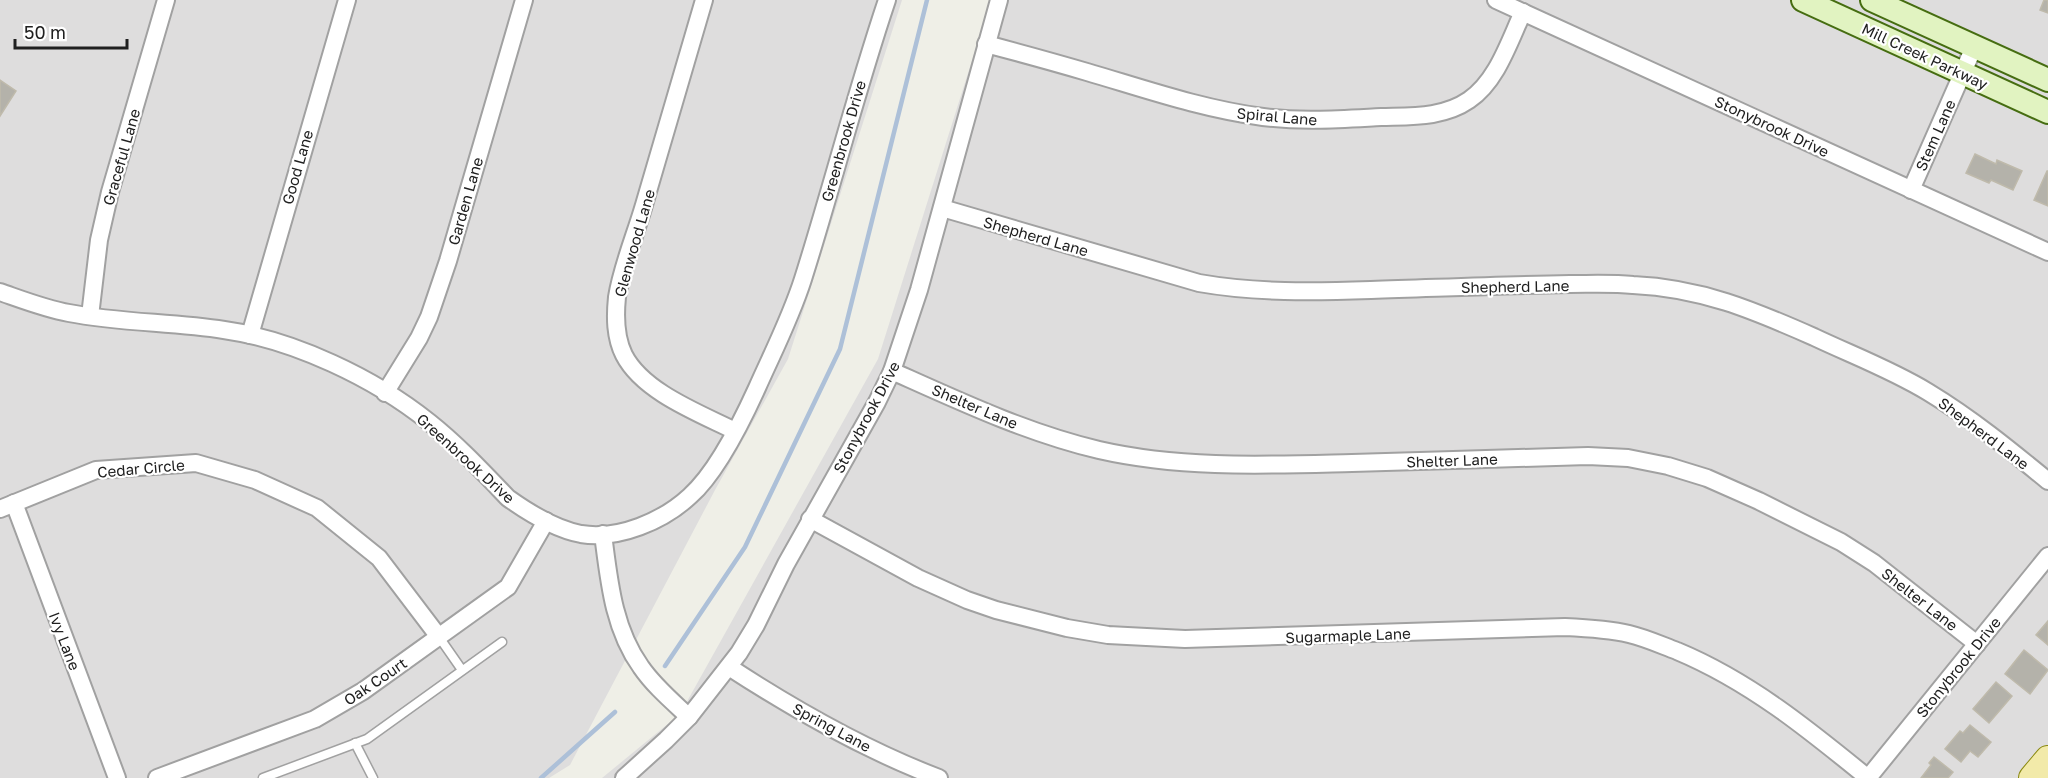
<svg xmlns="http://www.w3.org/2000/svg" width="2048" height="778" viewBox="0 0 2048 778" font-family="'Golos Text',sans-serif">
  <rect width="100%" height="100%" fill="#efefe7"/>
  <g fill="#dedddd">
    <polygon points="0,0 902,0 788,359 715,490 570,765 549,778 0,778"/>
    <polygon points="991,0 2048,0 2048,778 602,778 680,714 878,359"/>
  </g>
  <g fill="none" stroke-linecap="round" stroke-linejoin="round">
    <g stroke="#adc0d8" stroke-width="4.5">
      <polyline points="665,666 745,547 840,349 927,0"/>
      <polyline points="541,778 615,712"/>
    </g>
  </g>
  <g fill="#b4b2aa" stroke="#bfbaab" stroke-width="1.5">
    <polygon points="2044,0 2048,0 2048,13 2040,10"/>
    <polygon points="0,80 16,91 0,116"/>
    <polygon points="1975,154 1996,164 1997,160 2022,171 2013,190 1991,180 1989,183 1966,173"/>
    <polygon points="2047,171 2048,171 2048,206 2034,200"/>
    <polygon points="2048,621 2048,645 2036,635"/>
    <polygon points="2024,650 2048,670 2030,694 2005,674"/>
    <polygon points="1996,682 2012,696 1989,723 1973,709"/>
    <polygon points="1970,725 1991,742 1978,757 1970,751 1961,762 1945,749 1960,731 1963,733"/>
    <polygon points="1934,757 1953,772 1948,778 1921,778 1931,765 1929,763"/>
  </g>
  <g fill="none" stroke-linecap="round" stroke-linejoin="round">
    <g stroke="#a1a1a1" stroke-width="11">
      <g id="service">
        <polyline points="439,637 462,670"/>
        <polyline points="355,743 373,778"/>
        <polyline points="263,778 367,739 502,642"/>
      </g>
    </g>
    <g stroke="#a1a1a1" stroke-width="20">
      <g id="minor">
        <path d="M 704,0 C 684,68 664,137 644,205 C 635,236 622,266 617,297 C 615,317 615,337 624,355 C 643,392 699,413 735,431"/>
        <polyline points="1496,0 2048,252"/>
        <path d="M 986,44 C 1020,53 1053,62 1087,72 C 1145,89 1202,109 1263,117 C 1302,122 1342,119 1381,117 C 1411,116 1443,118 1469,100 C 1497,81 1509,42 1523,12"/>
        <polyline points="1911,190 1974,47"/>
        <path d="M 942,208 L 1199,283 C 1256,293 1313,292 1371,290 C 1437,288 1503,285 1570,284 C 1591,284 1612,283 1633,285 C 1701,288 1753,310 1814,337 C 1852,355 1892,370 1928,392 C 1971,418 2009,449 2048,481"/>
        <path d="M 0,292 C 23,300 46,309 69,313 C 120,323 173,322 224,330 C 294,340 374,378 429,422 C 458,445 483,472 508,498 C 529,513 555,529 581,534 C 619,540 663,521 690,496 C 717,472 742,421 757,388 C 773,352 791,317 803,279 C 832,187 856,92 887,0"/>
        <polyline points="90,316 99,240 110,192 166,0"/>
        <polyline points="250,335 347,0"/>
        <path d="M 892,371 C 959,401 1027,433 1099,450 C 1182,469 1268,465 1352,463 C 1431,461 1509,458 1588,456 L 1628,458 L 1668,466 L 1707,478 L 1759,501 L 1841,542 L 1874,563 L 1977,644"/>
        <polyline points="385,393 419,338 429,317 448,261 524,0"/>
        <polyline points="14,503 117,778"/>
        <polyline points="0,509 96,470 196,463 255,480 317,508 379,558 439,637"/>
        <path d="M 810,519 L 918,578 L 967,600 L 996,610 L 1067,628 L 1108,635 L 1185,639 L 1565,627 C 1587,628 1608,629 1629,634 C 1646,638 1661,645 1677,651 C 1749,681 1808,729 1868,778"/>
        <path d="M 603,534 C 609,580 613,628 641,667 C 654,686 672,701 689,717"/>
        <path d="M 729,667 C 795,710 865,750 939,778"/>
        <polyline points="157,778 315,719 363,691 508,587 546,521"/>
        <polyline points="624,778 666,740 689,717 739,653 756,625 786,564 877,402 892,371 919,290 999,0"/>
        <polyline points="1868,778 2048,556"/>
      </g>
    </g>
    <g stroke="#466d11" stroke-width="26">
      <g id="secondary">
        <polyline points="1803,0 2048,112"/>
        <polyline points="1872,0 2048,80"/>
      </g>
    </g>
    <g stroke="#8b8910" stroke-width="28">
      <polyline id="primary" points="2032,778 2048,759"/>
    </g>
    <use href="#service" stroke="#fff" stroke-width="8"/>
    <use href="#minor" stroke="#fff" stroke-width="16"/>
    <use href="#secondary" stroke="#e1f3c1" stroke-width="22"/>
    <use href="#primary" stroke="#f2eaa9" stroke-width="26"/>
  </g>
  <g text-anchor="middle" dominant-baseline="central" stroke-width="4.5" stroke-linejoin="round" paint-order="stroke">
    <g font-size="15" fill="#202020" stroke="#fff">
      <text transform="translate(1925 56) rotate(25)">Mill Creek Parkway</text>
      <text transform="translate(1277 116) rotate(5)">Spiral Lane</text>
      <text transform="translate(1772 126) rotate(25)">Stonybrook Drive</text>
      <text transform="translate(1935 135) rotate(-66)">Stem Lane</text>
      <text transform="translate(843 141) rotate(-74)">Greenbrook Drive</text>
      <text transform="translate(121 157) rotate(-74)">Graceful Lane</text>
      <text transform="translate(297 167) rotate(-74)">Good Lane</text>
      <text transform="translate(465 201) rotate(-74)">Garden Lane</text>
      <text transform="translate(1036 236) rotate(16)">Shepherd Lane</text>
      <text transform="translate(634 243) rotate(-74)">Glenwood Lane</text>
      <text transform="translate(1515 286) rotate(-1)">Shepherd Lane</text>
      <text transform="translate(975 406) rotate(23)">Shelter Lane</text>
      <text transform="translate(866 417) rotate(-62)">Stonybrook Drive</text>
      <text transform="translate(1984 433) rotate(37)">Shepherd Lane</text>
      <text transform="translate(466 458) rotate(42)">Greenbrook Drive</text>
      <text transform="translate(1452 460) rotate(-2)">Shelter Lane</text>
      <text transform="translate(141 468) rotate(-5)">Cedar Circle</text>
      <text transform="translate(1920 599) rotate(38)">Shelter Lane</text>
      <text transform="translate(1348 635) rotate(-2)">Sugarmaple Lane</text>
      <text transform="translate(65 641) rotate(69)">Ivy Lane</text>
      <text transform="translate(1958 667) rotate(-51)">Stonybrook Drive</text>
      <text transform="translate(375 681) rotate(-34)">Oak Court</text>
      <text transform="translate(832 727) rotate(28)">Spring Lane</text>
    </g>
  </g>
  <path d="M15 39v9h112v-9" fill="none" stroke="#202020" stroke-width="3"/>
  <text x="24" y="39" font-size="18" fill="#202020" stroke="#ffffff" stroke-width="4.5" paint-order="stroke">50 m</text>
</svg>
